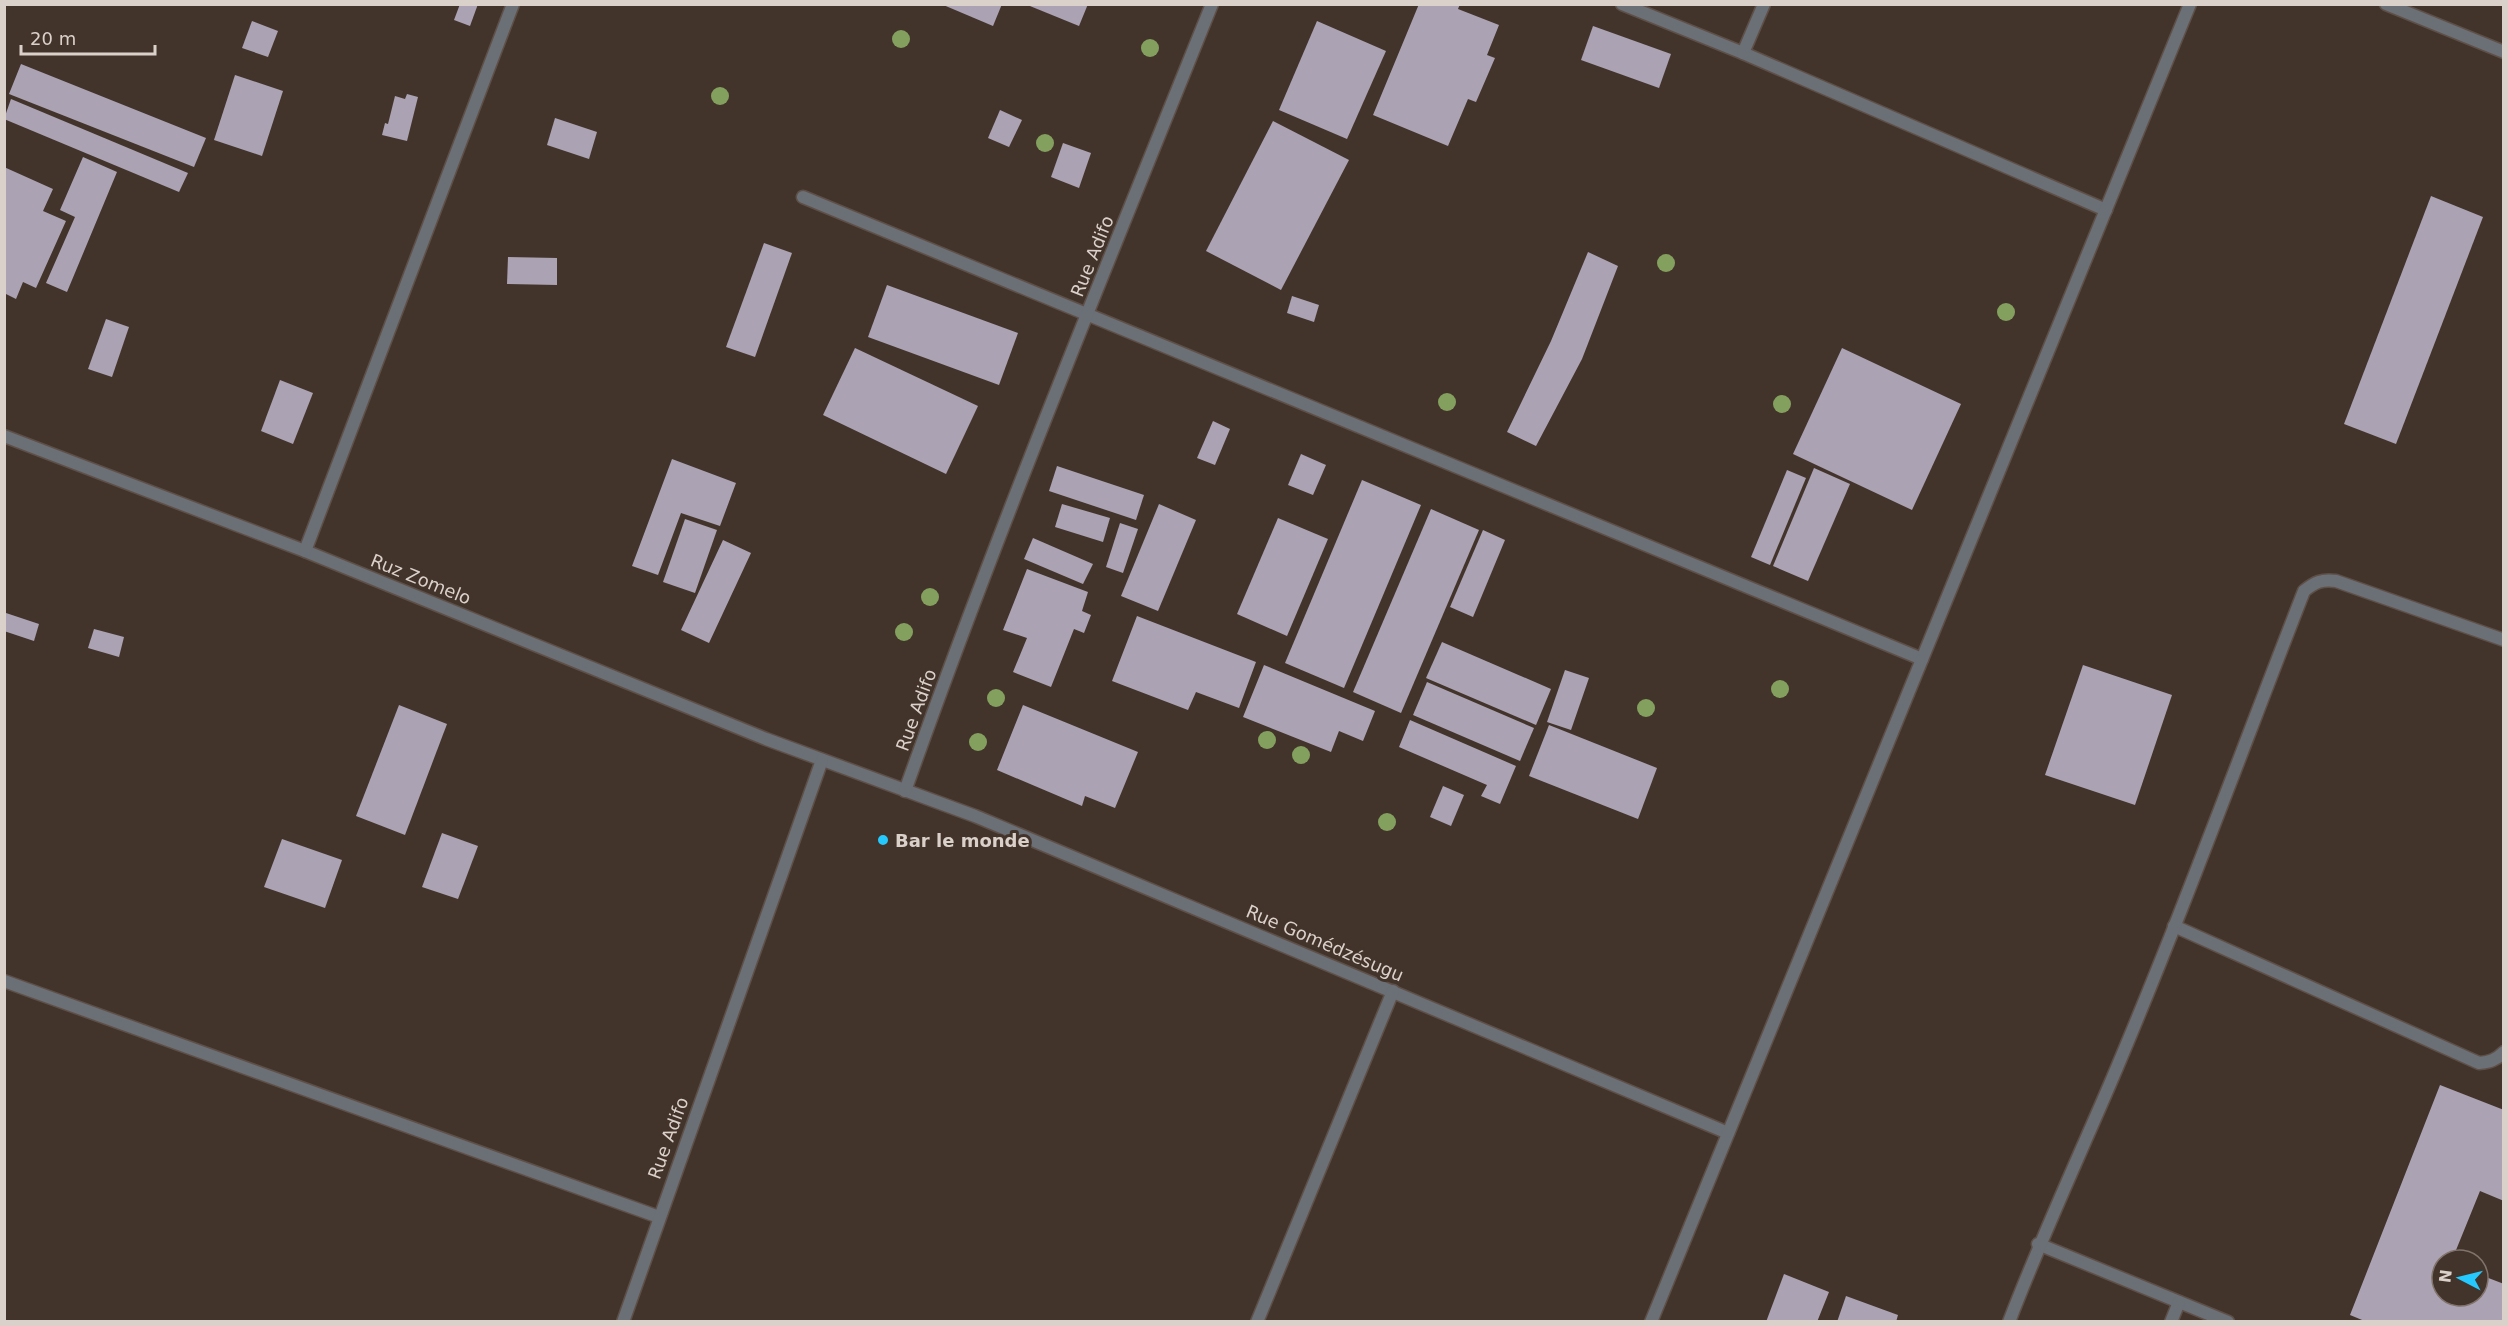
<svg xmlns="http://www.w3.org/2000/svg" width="2508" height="1326" viewBox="0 0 2508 1326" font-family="'DejaVu Sans',sans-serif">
  <rect width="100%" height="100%" fill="#43342b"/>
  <g fill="#aba3b4">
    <polygon points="460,4 478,4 470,26 454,20"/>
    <polygon points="941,4 1002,4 993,26"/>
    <polygon points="1025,4 1088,4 1079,26"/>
    <polygon points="1419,4 1460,4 1458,9 1499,25 1487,55 1495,58 1476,102 1468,99 1448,146 1373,115"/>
    <polygon points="252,21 278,31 268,57 242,48"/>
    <polygon points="1317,21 1386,51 1347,139 1279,110"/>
    <polygon points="1593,26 1671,54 1659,88 1581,60"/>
    <polygon points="21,64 206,138 194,167 9,94"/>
    <polygon points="235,75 283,91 262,156 214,140"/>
    <polygon points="407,94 418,97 407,141 382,135 385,123 388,124 395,96 405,99"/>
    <polygon points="11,99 188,173 179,192 4,119"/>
    <polygon points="1000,110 1022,120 1009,147 988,138"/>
    <polygon points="555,118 597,132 589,159 547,145"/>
    <polygon points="1273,121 1349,160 1281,290 1206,251"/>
    <polygon points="1063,143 1091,153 1079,188 1051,177"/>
    <polygon points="83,157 117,172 67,292 46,283 75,217 60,210"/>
    <polygon points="4,167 53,189 43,211 66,221 36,288 23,282 16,299 4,293"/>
    <polygon points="2431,196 2483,217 2396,444 2344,424"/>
    <polygon points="764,243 792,253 755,357 726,347"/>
    <polygon points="1588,252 1618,266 1582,359 1536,446 1507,432 1551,341"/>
    <polygon points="508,257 557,258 557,285 507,284"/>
    <polygon points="887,285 1018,333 999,385 868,337"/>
    <polygon points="1292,296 1319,305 1314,322 1287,313"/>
    <polygon points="106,319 129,327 112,377 88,369"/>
    <polygon points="855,348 978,406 946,474 823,415"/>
    <polygon points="1842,348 1961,404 1912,510 1793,454"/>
    <polygon points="280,380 313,393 293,444 261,431"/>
    <polygon points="1213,421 1230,429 1215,465 1197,458"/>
    <polygon points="1301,454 1326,465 1313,495 1288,485"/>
    <polygon points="672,459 736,483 720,526 681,513 658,575 632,566"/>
    <polygon points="1057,466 1144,495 1136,520 1049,491"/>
    <polygon points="1814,468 1850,484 1808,581 1773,566"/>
    <polygon points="1787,470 1806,478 1770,565 1751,557"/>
    <polygon points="1362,480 1421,505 1344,688 1285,663"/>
    <polygon points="1062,504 1110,518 1103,542 1055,527"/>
    <polygon points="1159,504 1196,520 1158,611 1121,596"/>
    <polygon points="1431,509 1479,530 1401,713 1353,692"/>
    <polygon points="1278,518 1328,539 1287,636 1237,614"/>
    <polygon points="685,519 717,530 695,593 663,582"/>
    <polygon points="1120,523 1138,529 1123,573 1106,567"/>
    <polygon points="1483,530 1505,540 1473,617 1450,607"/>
    <polygon points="1033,538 1093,564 1083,584 1024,559"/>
    <polygon points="723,540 751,553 709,643 681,630"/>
    <polygon points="1027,569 1088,592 1082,611 1091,615 1084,633 1074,629 1051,687 1013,672 1027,638 1003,630"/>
    <polygon points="6,613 39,624 34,641 4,631"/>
    <polygon points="1137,616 1256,662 1239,708 1196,692 1188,710 1112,681"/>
    <polygon points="94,629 124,637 119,657 88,648"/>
    <polygon points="1442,642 1551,689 1536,725 1426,678"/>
    <polygon points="1264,665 1375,711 1363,741 1339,731 1331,752 1243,717"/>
    <polygon points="2083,665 2172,695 2135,805 2045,775"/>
    <polygon points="1565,670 1589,678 1571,730 1547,722"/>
    <polygon points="1427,682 1534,728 1520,761 1413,715"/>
    <polygon points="399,705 447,724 405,835 356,816"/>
    <polygon points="1023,705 1138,752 1115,808 1085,796 1082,806 997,770"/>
    <polygon points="1410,720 1516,766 1500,804 1481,796 1487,785 1399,747"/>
    <polygon points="1549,725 1657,768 1638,819 1529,776"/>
    <polygon points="1443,786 1464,795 1451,826 1430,817"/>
    <polygon points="442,833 478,846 458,899 422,887"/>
    <polygon points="282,839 342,860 325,908 264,887"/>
    <polygon points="2440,1085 2504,1110 2504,1201 2480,1191 2452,1260 2442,1260 2442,1296 2478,1296 2478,1274 2504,1284 2504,1322 2367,1322 2350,1315"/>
    <polygon points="1784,1274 1829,1292 1817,1322 1766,1322"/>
    <polygon points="1846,1296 1898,1315 1896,1322 1837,1322"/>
  </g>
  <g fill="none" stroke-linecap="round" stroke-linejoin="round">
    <g stroke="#5e5048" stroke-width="15">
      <g id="lane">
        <path d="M 2174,926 L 2479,1063 C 2490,1062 2496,1060 2504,1052"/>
        <polyline points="2038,1244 2228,1322"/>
        <path d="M 2009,1322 C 2040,1241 2076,1163 2110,1084 C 2179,922 2240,755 2304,591 C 2315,582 2322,579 2336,581 L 2504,640"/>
        <polyline points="2171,1322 2179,1302"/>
      </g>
    </g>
    <g stroke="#5e5048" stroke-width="15">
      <g id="street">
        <polyline points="1622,4 1743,53 2106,210"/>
        <polyline points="2386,4 2504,52"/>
        <polyline points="1743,53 1764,4"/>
        <polyline points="803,197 1922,659"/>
        <polyline points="4,436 305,551 766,739 975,816 1728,1133"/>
        <polyline points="305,551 513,4"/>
        <path d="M 905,791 C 999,526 1107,265 1212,4"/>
        <polyline points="4,981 659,1217"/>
        <polyline points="623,1322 822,760"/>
        <polyline points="1257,1322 1393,991"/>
        <polyline points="1651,1322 2190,4"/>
      </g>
    </g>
    <use href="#lane" stroke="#6b6f76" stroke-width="12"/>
    <use href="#street" stroke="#6b6f76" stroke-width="12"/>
  </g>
  <g fill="#84a05f">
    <circle cx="901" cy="39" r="9"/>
    <circle cx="1150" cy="48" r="9"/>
    <circle cx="720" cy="96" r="9"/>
    <circle cx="1045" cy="143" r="9"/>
    <circle cx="1666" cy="263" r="9"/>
    <circle cx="2006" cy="312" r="9"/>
    <circle cx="1447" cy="402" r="9"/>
    <circle cx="1782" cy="404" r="9"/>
    <circle cx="930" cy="597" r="9"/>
    <circle cx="904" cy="632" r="9"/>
    <circle cx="1780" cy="689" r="9"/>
    <circle cx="996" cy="698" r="9"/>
    <circle cx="1646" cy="708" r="9"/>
    <circle cx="1267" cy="740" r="9"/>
    <circle cx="978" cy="742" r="9"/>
    <circle cx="1301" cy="755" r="9"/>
    <circle cx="1387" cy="822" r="9"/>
  </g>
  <circle fill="#25c9fe" stroke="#43342b" stroke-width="2" cx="883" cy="840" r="6"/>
  <g text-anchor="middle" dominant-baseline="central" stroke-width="6" stroke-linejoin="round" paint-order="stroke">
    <g font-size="18" fill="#dbd1cb" stroke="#43342b">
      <text transform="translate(1092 256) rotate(-68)">Rue Adifo</text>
      <text transform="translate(421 579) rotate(22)">Ruz Zomelo</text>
      <text transform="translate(916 710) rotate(-70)">Rue Adifo</text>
      <text transform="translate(1325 943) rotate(23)">Rue Gomédzésugu</text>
      <text transform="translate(668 1138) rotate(-70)">Rue Adifo</text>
    </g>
    <g font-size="18" font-weight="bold" fill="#dbd1cb" stroke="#43342b" text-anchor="start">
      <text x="895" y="840">Bar le monde</text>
    </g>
  </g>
  <rect width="2508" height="1326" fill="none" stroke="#dbd1cb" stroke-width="12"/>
  <g transform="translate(2460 1278) rotate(277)"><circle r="28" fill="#43342b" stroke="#80736b" stroke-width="1.5"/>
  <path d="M0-4.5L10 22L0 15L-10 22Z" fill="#25c9fe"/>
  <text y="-9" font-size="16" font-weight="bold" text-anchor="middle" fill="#dbd1cb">N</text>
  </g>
  <path d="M21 45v9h134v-9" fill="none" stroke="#dbd1cb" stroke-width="3"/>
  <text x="30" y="45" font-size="18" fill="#dbd1cb" stroke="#43342b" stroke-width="4.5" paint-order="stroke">20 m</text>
</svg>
